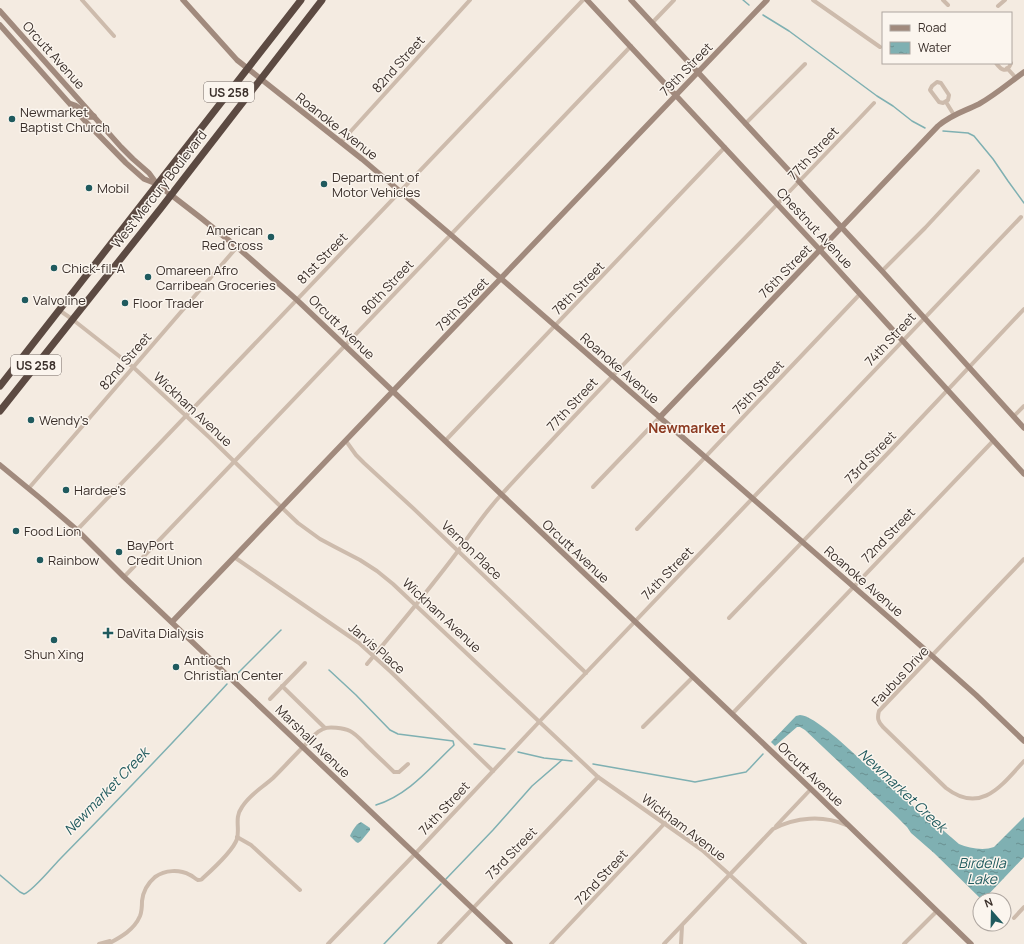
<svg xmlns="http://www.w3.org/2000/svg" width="1024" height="944" viewBox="0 0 1024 944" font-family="Manrope,sans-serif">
  <defs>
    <pattern id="water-ripples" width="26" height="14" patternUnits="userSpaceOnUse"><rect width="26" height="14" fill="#7fb0b2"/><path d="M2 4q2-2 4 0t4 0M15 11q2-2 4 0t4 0" fill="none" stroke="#699091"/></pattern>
  </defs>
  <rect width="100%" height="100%" fill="#f4ebe1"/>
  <g fill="url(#water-ripples)">
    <path d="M 800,715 C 814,715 851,751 863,762 C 878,775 893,788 907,801 L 908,801 L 920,813 L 923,813 L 959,844 C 969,848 983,851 994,847 L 1024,817 L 1024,857 L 985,898 L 984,897 L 981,899 L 934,853 L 911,833 L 907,827 L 897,817 L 805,730 L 800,727 L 797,727 L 775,746 L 771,742 L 796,716 Z"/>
    <path d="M 361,822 L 370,828 L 370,830 L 361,841 L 358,843 L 356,842 L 350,836 C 352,831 356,824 361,822 Z"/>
  </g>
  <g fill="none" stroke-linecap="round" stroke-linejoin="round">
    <g stroke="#7fb0b2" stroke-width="1.5">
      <polyline points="743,0 749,5"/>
      <polyline points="763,15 789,31 877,96 893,106 912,121 925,128"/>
      <polyline points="943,131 968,133 974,136 993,159 1008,181 1024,203"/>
      <path d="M 329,670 L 356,695 L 390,730 L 398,734 L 453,741 L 454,745 L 452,747 C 429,769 408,795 376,805"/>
      <polyline points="236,675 281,630"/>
      <polyline points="474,744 505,749"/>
      <polyline points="518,752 544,758 572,761"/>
      <polyline points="593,764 690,781 695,782 746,772 750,768 763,754"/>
      <path d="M 0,875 L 20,892 L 24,894 C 32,892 54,865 61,858 C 117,801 173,743 227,684"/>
      <polyline points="446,879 493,830 532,786 562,760"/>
      <polyline points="384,944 441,884"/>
    </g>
    <g stroke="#cdbbac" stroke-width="4">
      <polyline points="82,0 114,36"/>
      <polyline points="813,0 880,47"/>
      <polyline points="943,0 948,5"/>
      <polyline points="998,6 1005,0"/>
      <polyline points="652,23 674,0"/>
      <path d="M 996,63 C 1001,70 1007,74 1011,63"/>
      <polyline points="1007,68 1016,78"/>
      <polygon points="937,82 941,83 949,95 948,100 943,103 939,102 930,90 932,86"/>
      <polyline points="946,102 954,115"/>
      <polyline points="745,124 805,64"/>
      <polyline points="341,142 470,0"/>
      <polyline points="882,271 925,228 978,171"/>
      <polyline points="59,310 72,319 133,367 210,438 277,503 298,523 320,539 335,547 360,560 377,571 393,584 598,777 702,850 730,875 805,944"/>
      <polyline points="1014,416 1024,406"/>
      <polyline points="346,441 356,455 364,463 414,509 586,673"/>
      <polyline points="445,441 725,147"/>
      <polyline points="593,487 660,417"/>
      <polyline points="29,488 237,247"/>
      <polyline points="637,529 860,294"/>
      <polyline points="77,530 583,0"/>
      <polyline points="234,557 359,643 391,672 493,771"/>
      <path d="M 1024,559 L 879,711 C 877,718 878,722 883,727 L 946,788 C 981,815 1002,785 1024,761"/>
      <polyline points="124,577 631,46"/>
      <polyline points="729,618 891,450 1024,309"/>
      <path d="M 367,664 C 398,627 429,590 458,551 C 472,532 485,512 501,495 C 623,362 750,234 874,103"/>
      <polyline points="282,686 325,728"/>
      <polyline points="270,699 305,663"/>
      <polyline points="732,714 994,440"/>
      <polyline points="643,727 693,677"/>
      <polyline points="776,826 811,789"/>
      <polyline points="237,837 251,845 300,890"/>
      <polyline points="1014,918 1024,907"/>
      <polyline points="99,944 110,941"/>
      <path d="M 108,944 C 121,937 134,930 140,916 C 142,911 142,906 142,901 C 143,892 148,883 155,877 C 165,870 179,869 190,875 C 193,876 195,879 198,880 C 201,880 201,880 203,878 C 213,869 233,851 237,839 C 240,828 234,818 242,807 C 250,794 262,788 273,778 C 284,767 294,756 305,745 C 310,739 316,732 323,729 C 328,726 344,728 350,731 C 356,734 361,740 366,745 C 375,754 385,763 394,772 L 399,772 L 408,764"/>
      <polyline points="328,944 415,854 539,722 1021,217"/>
      <polyline points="439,944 598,777"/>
      <polyline points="551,944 665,823"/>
      <path d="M 664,944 L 773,829 C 796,817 823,815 846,825"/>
      <polyline points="681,944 682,926"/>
      <polyline points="904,944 937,911"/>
    </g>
    <g stroke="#a18a7d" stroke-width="5.5">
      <polyline points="183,0 237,60 362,159 450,234 894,622 976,695 1024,741"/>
      <polyline points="587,0 820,250 1024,474"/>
      <polyline points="631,0 882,271 1024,428"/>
      <polyline points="0,11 121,147 133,159 149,173 157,184"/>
      <polyline points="0,25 85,121 126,163 144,179 157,184 201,218 237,247 297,300 811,789 971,944"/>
      <path d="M 71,104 C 79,106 83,111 89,117 L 92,117 L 94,116"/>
      <path d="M 660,417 L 796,275 L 938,126 C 952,114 963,112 979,104 C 995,95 1009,83 1024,72"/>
      <polyline points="0,465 40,498 77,530 124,577 510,944"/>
      <polyline points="172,622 767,0"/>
    </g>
    <g stroke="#5c4a42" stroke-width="7">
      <polyline points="0,386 301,0"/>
      <polyline points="0,411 161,208 322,0"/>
    </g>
  </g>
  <g fill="#1f5a5e" stroke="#fbf5ee" stroke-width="1.5">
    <circle cx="12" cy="119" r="4"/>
    <circle cx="324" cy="184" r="4"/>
    <circle cx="89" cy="188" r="4"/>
    <circle cx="271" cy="237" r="4"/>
    <circle cx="54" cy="268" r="4"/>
    <circle cx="148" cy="277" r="4"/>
    <circle cx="25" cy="300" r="4"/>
    <circle cx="125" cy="303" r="4"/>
    <circle cx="31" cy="420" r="4"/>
    <circle cx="66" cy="490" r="4"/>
    <circle cx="16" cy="531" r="4"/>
    <circle cx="119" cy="552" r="4"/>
    <circle cx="40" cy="560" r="4"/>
    <path d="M106 627h4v4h4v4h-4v4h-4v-4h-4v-4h4z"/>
    <circle cx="54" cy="640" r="4"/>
    <circle cx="176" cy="667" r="4"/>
  </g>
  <g text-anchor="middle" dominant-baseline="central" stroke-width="3" stroke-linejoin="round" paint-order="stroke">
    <g fill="#fbf5ee" stroke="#756b66" stroke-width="1">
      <rect x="204" y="82" width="50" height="20" rx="3"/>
      <rect x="11" y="355" width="50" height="20" rx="3"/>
    </g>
    <g font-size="12" font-weight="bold" fill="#3b302b">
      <text x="229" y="92">US 258</text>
      <text x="36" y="365">US 258</text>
    </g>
    <g font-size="13" fill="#3b302b" stroke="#fbf5ee">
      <text transform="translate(54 55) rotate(48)">Orcutt Avenue</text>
      <text transform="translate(398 64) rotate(-48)">82nd Street</text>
      <text transform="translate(686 69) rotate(-46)">79th Street</text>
      <text transform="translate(337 126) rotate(38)">Roanoke Avenue</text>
      <text transform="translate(813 153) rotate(-47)">77th Street</text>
      <text transform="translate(159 189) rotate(-52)">West Mercury Boulevard</text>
      <text transform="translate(815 228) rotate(47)">Chestnut Avenue</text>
      <text transform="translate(322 258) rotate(-46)">81st Street</text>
      <text transform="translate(785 271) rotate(-46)">76th Street</text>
      <text transform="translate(387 287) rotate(-47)">80th Street</text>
      <text transform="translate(578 288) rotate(-46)">78th Street</text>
      <text transform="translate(462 304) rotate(-46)">79th Street</text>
      <text transform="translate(342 327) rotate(44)">Orcutt Avenue</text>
      <text transform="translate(890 339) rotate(-47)">74th Street</text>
      <text transform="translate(125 361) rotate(-49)">82nd Street</text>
      <text transform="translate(620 368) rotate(41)">Roanoke Avenue</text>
      <text transform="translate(758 387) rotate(-47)">75th Street</text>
      <text transform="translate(572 404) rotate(-47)">77th Street</text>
      <text transform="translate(193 409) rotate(43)">Wickham Avenue</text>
      <text transform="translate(870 457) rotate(-46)">73rd Street</text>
      <text transform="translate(888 535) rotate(-46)">72nd Street</text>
      <text transform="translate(472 550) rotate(44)">Vernon Place</text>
      <text transform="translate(576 551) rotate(43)">Orcutt Avenue</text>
      <text transform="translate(667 573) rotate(-46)">74th Street</text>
      <text transform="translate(864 581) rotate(41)">Roanoke Avenue</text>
      <text transform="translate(442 615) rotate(43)">Wickham Avenue</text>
      <text transform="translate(377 648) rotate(41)">Jarvis Place</text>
      <text transform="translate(900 676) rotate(-47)">Faubus Drive</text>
      <text transform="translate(313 741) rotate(44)">Marshall Avenue</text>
      <text transform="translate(811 774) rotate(44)">Orcutt Avenue</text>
      <text transform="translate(444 808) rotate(-47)">74th Street</text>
      <text transform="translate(684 827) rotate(37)">Wickham Avenue</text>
      <text transform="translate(511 853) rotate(-46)">73rd Street</text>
      <text transform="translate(601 877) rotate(-47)">72nd Street</text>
    </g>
    <g font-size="13" fill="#3b302b" stroke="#fbf5ee" text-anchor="start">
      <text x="20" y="112">Newmarket<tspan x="20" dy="15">Baptist Church</tspan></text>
      <text x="332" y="177">Department of<tspan x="332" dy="15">Motor Vehicles</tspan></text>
      <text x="97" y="188">Mobil</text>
      <text x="263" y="230" text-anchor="end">American<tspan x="263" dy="15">Red Cross</tspan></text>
      <text x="62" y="268">Chick-fil-A</text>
      <text x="156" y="270">Omareen Afro<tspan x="156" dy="15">Carribean Groceries</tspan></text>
      <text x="33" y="300">Valvoline</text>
      <text x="133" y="303">Floor Trader</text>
      <text x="39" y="420">Wendy's</text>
      <text x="74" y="490">Hardee's</text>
      <text x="24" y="531">Food Lion</text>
      <text x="127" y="545">BayPort<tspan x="127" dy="15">Credit Union</tspan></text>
      <text x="48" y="560">Rainbow</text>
      <text x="117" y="633">DaVita Dialysis</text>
      <text x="54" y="654" text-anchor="middle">Shun Xing</text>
      <text x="184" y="660">Antioch<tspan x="184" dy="15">Christian Center</tspan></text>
    </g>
    <g font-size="14" font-weight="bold" fill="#8c3b22" stroke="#fbf5ee">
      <text x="687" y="427">Newmarket</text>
    </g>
    <g font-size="14" font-style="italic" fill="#1f5a5e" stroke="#fbf5ee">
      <text transform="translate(903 790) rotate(43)">Newmarket Creek</text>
      <text transform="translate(106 791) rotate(-46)">Newmarket Creek</text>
      <text x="982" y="862">Birdella<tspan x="982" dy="16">Lake</tspan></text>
    </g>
  </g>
  <rect x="882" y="12" width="130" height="52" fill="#fbf5ee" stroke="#aea6a0"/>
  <rect x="890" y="25" width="20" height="6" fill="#a18a7d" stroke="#aea6a0"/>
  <text x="918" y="32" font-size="12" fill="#3b302b">Road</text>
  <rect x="890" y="42" width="20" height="12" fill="url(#water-ripples)" stroke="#aea6a0"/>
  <text x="918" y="52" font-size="12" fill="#3b302b">Water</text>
  <g transform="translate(992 912) rotate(340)"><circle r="19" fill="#fbf5ee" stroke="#aea6a0"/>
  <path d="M0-3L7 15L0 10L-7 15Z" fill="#1f5a5e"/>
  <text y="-6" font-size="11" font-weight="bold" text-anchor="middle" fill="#3b302b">N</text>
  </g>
</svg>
